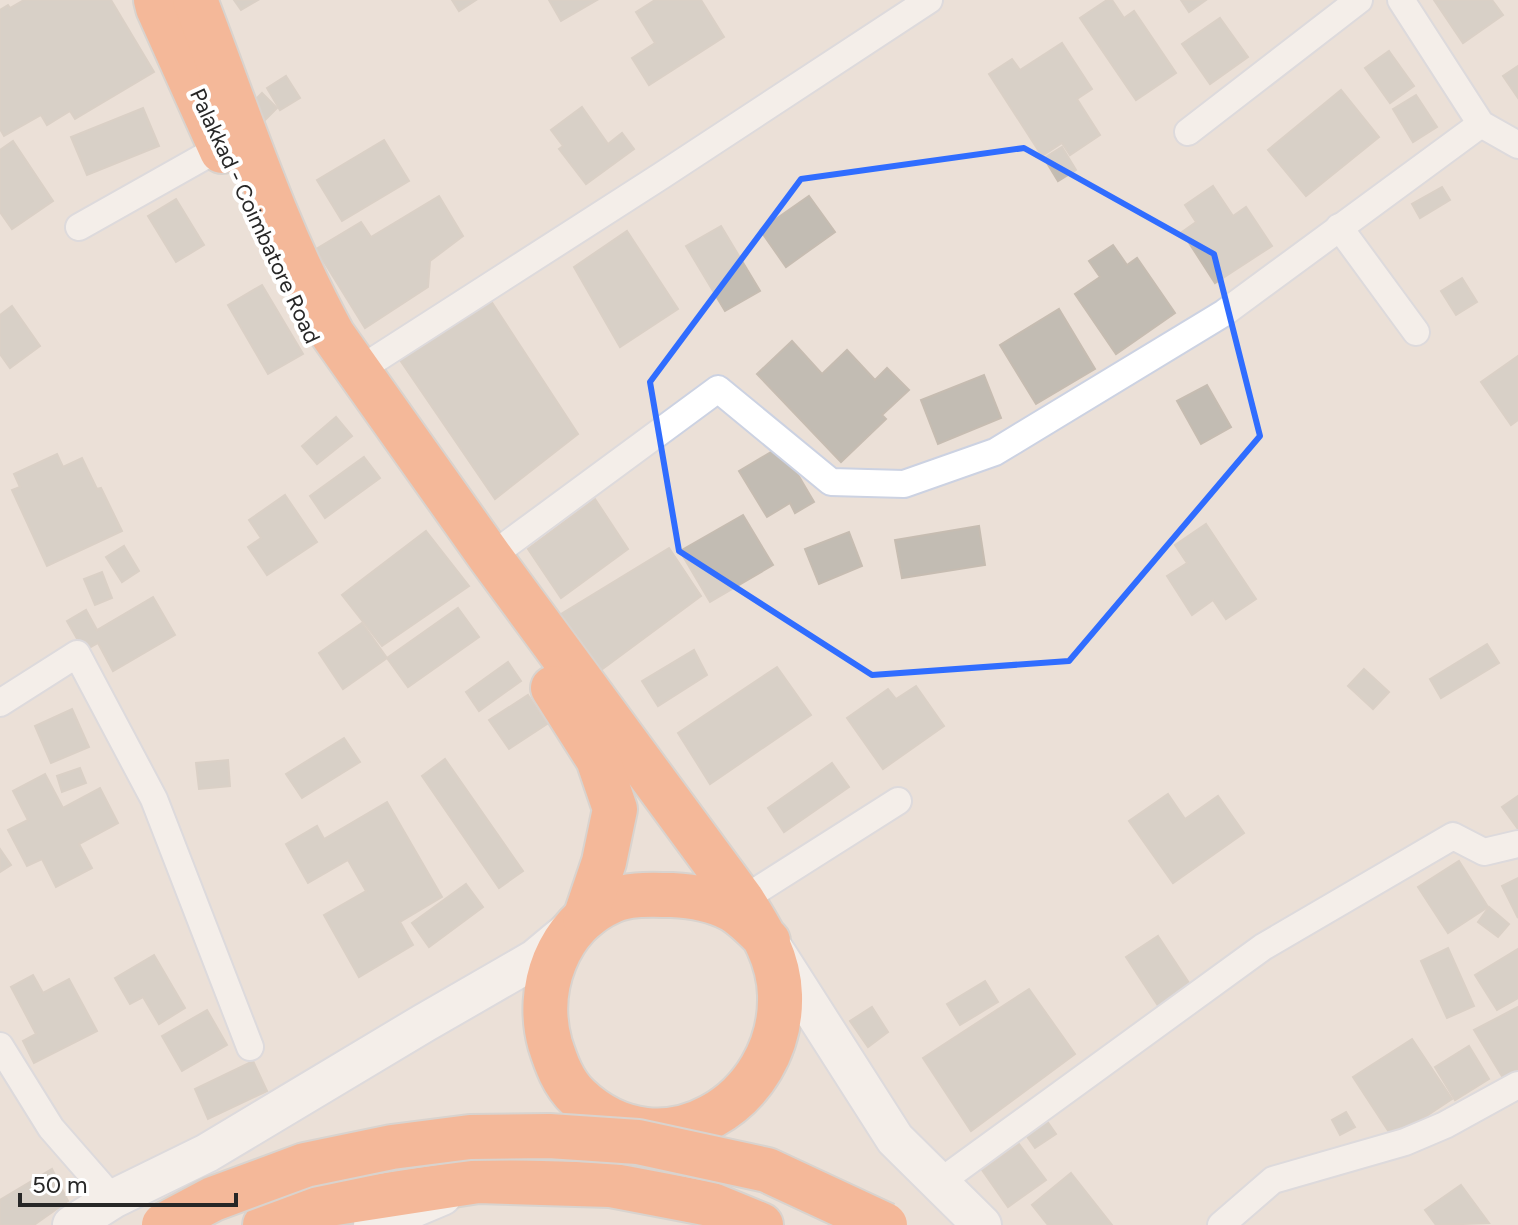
<svg xmlns="http://www.w3.org/2000/svg" width="1518" height="1225" viewBox="0 0 1518 1225" font-family="Figtree,sans-serif">
  <rect width="100%" height="100%" fill="#ebe0d7"/>
  <g fill="#c2bcb3" stroke="#c6bcb1" stroke-width="2">
    <polygon points="24,0 111,0 154,72 75,119 70,111 47,125 41,115 4,136 0,129 0,10 8,5 10,8"/>
    <polygon points="234,0 258,0 241,10"/>
    <polygon points="452,0 476,0 459,11"/>
    <polygon points="549,0 597,0 561,21"/>
    <polygon points="655,0 701,0 724,37 649,85 632,58 655,43 636,12"/>
    <polygon points="1107,0 1112,0 1124,18 1134,11 1176,73 1136,100 1080,18"/>
    <polygon points="1181,0 1206,0 1189,12"/>
    <polygon points="1434,0 1492,0 1503,15 1463,43"/>
    <polygon points="1220,18 1248,57 1210,84 1182,44"/>
    <polygon points="1062,43 1092,89 1077,99 1100,135 1070,155 1062,143 1042,156 989,74 1012,59 1020,70"/>
    <polygon points="1389,51 1414,86 1390,103 1365,68"/>
    <polygon points="1518,66 1518,98 1503,76"/>
    <polygon points="286,76 300,98 280,110 267,88"/>
    <polygon points="1341,90 1379,137 1306,196 1268,150"/>
    <polygon points="262,93 277,108 265,120 250,105"/>
    <polygon points="1416,95 1437,127 1413,142 1393,109"/>
    <polygon points="582,107 608,144 622,133 634,149 586,184 559,149 563,146 551,130"/>
    <polygon points="143,108 159,146 87,175 71,137"/>
    <polygon points="384,140 409,181 342,221 317,180"/>
    <polygon points="13,141 53,201 12,229 0,212 0,150"/>
    <polygon points="1062,147 1076,170 1058,181 1044,158"/>
    <polygon points="1213,186 1233,216 1246,207 1272,246 1215,283 1182,232 1196,222 1185,205"/>
    <polygon points="1442,187 1450,200 1420,218 1412,204"/>
    <polygon points="439,196 463,236 430,261 428,287 365,328 316,249 361,222 371,237"/>
    <polygon points="809,196 835,232 786,267 760,230"/>
    <polygon points="176,199 204,245 176,262 148,216"/>
    <polygon points="721,226 760,291 725,311 686,246"/>
    <polygon points="627,231 678,309 620,347 574,267"/>
    <polygon points="1113,245 1127,265 1137,258 1175,313 1116,354 1075,294 1100,277 1089,261"/>
    <polygon points="1462,278 1477,302 1456,315 1441,291"/>
    <polygon points="262,285 303,354 268,374 228,305"/>
    <polygon points="491,301 578,434 495,499 400,360"/>
    <polygon points="12,306 40,346 10,368 0,354 0,315"/>
    <polygon points="1059,309 1095,369 1036,404 1000,345"/>
    <polygon points="792,341 822,374 847,350 875,380 887,368 909,390 882,415 886,419 841,462 757,374"/>
    <polygon points="1518,356 1518,420 1511,425 1481,382"/>
    <polygon points="984,375 1001,418 938,444 921,400"/>
    <polygon points="1207,385 1231,427 1201,444 1177,401"/>
    <polygon points="336,417 352,436 317,464 302,446"/>
    <polygon points="781,446 814,502 795,513 790,503 767,517 739,471"/>
    <polygon points="57,454 63,467 82,458 97,489 101,488 122,531 47,566 12,490 20,487 14,474"/>
    <polygon points="364,457 380,478 325,518 310,496"/>
    <polygon points="285,495 317,542 267,575 248,547 261,538 249,520"/>
    <polygon points="595,499 628,549 561,598 528,549"/>
    <polygon points="743,515 773,565 710,602 680,551"/>
    <polygon points="1206,524 1256,599 1226,619 1213,600 1192,615 1167,576 1187,563 1175,545"/>
    <polygon points="979,526 985,565 902,578 895,540"/>
    <polygon points="426,531 469,586 382,646 342,595"/>
    <polygon points="849,532 862,566 819,584 805,549"/>
    <polygon points="124,546 139,571 122,582 106,557"/>
    <polygon points="669,548 701,596 601,670 561,614"/>
    <polygon points="102,572 112,598 95,605 84,579"/>
    <polygon points="153,597 175,635 113,671 98,643 84,651 67,621 86,610 97,630"/>
    <polygon points="458,608 479,637 408,687 387,658"/>
    <polygon points="362,623 387,658 343,689 319,653"/>
    <polygon points="1487,644 1499,663 1441,698 1430,679"/>
    <polygon points="694,650 707,675 658,706 642,681"/>
    <polygon points="508,662 521,681 479,711 466,692"/>
    <polygon points="777,667 811,715 710,784 678,733"/>
    <polygon points="1364,669 1389,692 1373,709 1348,686"/>
    <polygon points="916,686 944,726 883,769 847,718 888,689 896,699"/>
    <polygon points="528,695 547,724 509,749 489,720"/>
    <polygon points="72,709 89,747 51,763 35,726"/>
    <polygon points="344,738 360,762 302,798 286,774"/>
    <polygon points="445,759 523,871 499,888 422,776"/>
    <polygon points="228,760 230,786 199,789 196,763"/>
    <polygon points="832,763 849,787 784,832 768,808"/>
    <polygon points="80,768 86,783 62,792 57,776"/>
    <polygon points="45,774 63,808 100,788 118,823 79,844 92,868 56,887 42,859 27,866 8,830 28,820 13,791"/>
    <polygon points="1168,794 1185,819 1218,796 1244,833 1173,883 1129,821"/>
    <polygon points="1518,796 1518,829 1502,807"/>
    <polygon points="387,802 442,897 400,922 413,945 359,977 324,915 366,891 348,860 308,883 286,844 317,826 324,839"/>
    <polygon points="0,849 11,865 0,872"/>
    <polygon points="1459,861 1488,907 1448,933 1418,887"/>
    <polygon points="1518,878 1518,918 1502,886"/>
    <polygon points="466,884 483,907 429,947 412,923"/>
    <polygon points="1489,907 1509,924 1498,937 1478,922"/>
    <polygon points="1158,936 1191,986 1159,1007 1126,957"/>
    <polygon points="1448,948 1474,1006 1447,1018 1421,961"/>
    <polygon points="1518,949 1518,998 1497,1010 1475,975"/>
    <polygon points="154,955 185,1008 159,1024 143,997 130,1004 115,978"/>
    <polygon points="33,975 43,993 69,979 97,1031 34,1063 23,1041 36,1034 11,987"/>
    <polygon points="985,981 998,1002 960,1025 947,1004"/>
    <polygon points="1029,989 1075,1054 971,1131 923,1058"/>
    <polygon points="872,1007 888,1032 868,1047 850,1021"/>
    <polygon points="1518,1007 1518,1069 1503,1078 1474,1030"/>
    <polygon points="207,1010 227,1045 182,1071 162,1036"/>
    <polygon points="1412,1039 1452,1099 1393,1138 1353,1077"/>
    <polygon points="1469,1046 1489,1079 1455,1100 1435,1067"/>
    <polygon points="253,1061 267,1091 208,1119 195,1089"/>
    <polygon points="1346,1112 1355,1127 1340,1135 1332,1120"/>
    <polygon points="1042,1114 1056,1134 1035,1148 1021,1128"/>
    <polygon points="1019,1144 1046,1180 1008,1207 982,1170"/>
    <polygon points="52,1169 68,1201 34,1225 0,1225 0,1200"/>
    <polygon points="1071,1173 1112,1225 1048,1225 1032,1205"/>
    <polygon points="1461,1185 1489,1223 1436,1225 1425,1210"/>
  </g>
  <g fill="none" stroke-linecap="round" stroke-linejoin="round">
    <g stroke="#ccd2e2" stroke-width="30">
      <g id="street">
        <polyline points="1401,0 1481,124 1518,145"/>
        <polyline points="1188,132 1359,0"/>
        <polyline points="79,227 221,147"/>
        <polyline points="1339,227 1416,332"/>
        <polyline points="359,370 661,176 929,0"/>
        <polyline points="490,557 718,389 831,482 904,484 995,452 1224,313 1481,124"/>
        <polyline points="0,703 77,654 154,799 250,1047"/>
        <polyline points="742,900 898,801"/>
        <polyline points="0,1046 51,1128 113,1199"/>
        <polyline points="940,1182 1263,947 1453,836 1484,852 1518,844"/>
        <polyline points="1221,1225 1273,1180 1405,1142 1445,1125 1518,1085"/>
      </g>
    </g>
    <g stroke="#ccd2e2" stroke-width="42">
      <g id="secondary">
        <polyline points="775,951 895,1139 982,1225"/>
        <polyline points="72,1225 113,1199 207,1153 424,1023 535,959 571,929"/>
        <polyline points="373,1225 442,1196"/>
      </g>
    </g>
    <g stroke="#c3c3c3" stroke-width="48">
      <g id="highway">
        <polyline points="156,0 158,8 222,151"/>
        <path d="M 195,0 C 238,112 275,229 333,335 L 490,557 L 742,900 C 761,930 779,958 780,995 C 783,1102 662,1177 578,1097 C 563,1083 556,1063 550,1044 C 535,989 557,925 612,901 C 630,893 653,895 672,895 C 692,896 714,900 731,909 C 745,917 756,929 768,941"/>
        <polyline points="553,688 598,759 615,809 604,862 585,918"/>
        <polyline points="265,1225 316,1206 478,1181 610,1185 710,1204 761,1225"/>
      </g>
    </g>
    <use href="#street" stroke="#fff" stroke-width="26"/>
    <use href="#secondary" stroke="#fff" stroke-width="38"/>
    <use href="#highway" stroke="#ff884e" stroke-width="44"/>
    <g stroke="#c3c3c3" stroke-width="48" stroke-linecap="butt">
      <polyline id="highway-bridge" points="164,1225 213,1199 305,1165 392,1147 470,1137 549,1136 638,1142 767,1170 885,1225"/>
    </g>
    <use href="#highway-bridge" stroke="#ff884e" stroke-width="44"/>
  </g>
  <path d="M0 0H1518V1225H0ZM 1024,148 L 1214,254 L 1260,436 L 1069,661 L 872,675 L 679,551 L 650,382 L 801,179 Z" fill="#ebe0d7" fill-opacity=".55" fill-rule="evenodd"/>
  <path fill="none" stroke="#306dff" stroke-width="6" stroke-linejoin="round" d="M 1024,148 L 1214,254 L 1260,436 L 1069,661 L 872,675 L 679,551 L 650,382 L 801,179 Z"/>
  <g text-anchor="middle" dominant-baseline="central" stroke-width="8" stroke-linejoin="round" paint-order="stroke">
    <g font-size="22" fill="#272727" stroke="#fff">
      <text transform="translate(255 216) rotate(65)">Palakkad - Coimbatore Road</text>
    </g>
  </g>
  <path d="M20 1193v12h216v-12" fill="none" stroke="#272727" stroke-width="4"/>
  <text x="32" y="1193" font-size="24" fill="#272727" stroke="#ffffff" stroke-width="6" paint-order="stroke">50 m</text>
</svg>
